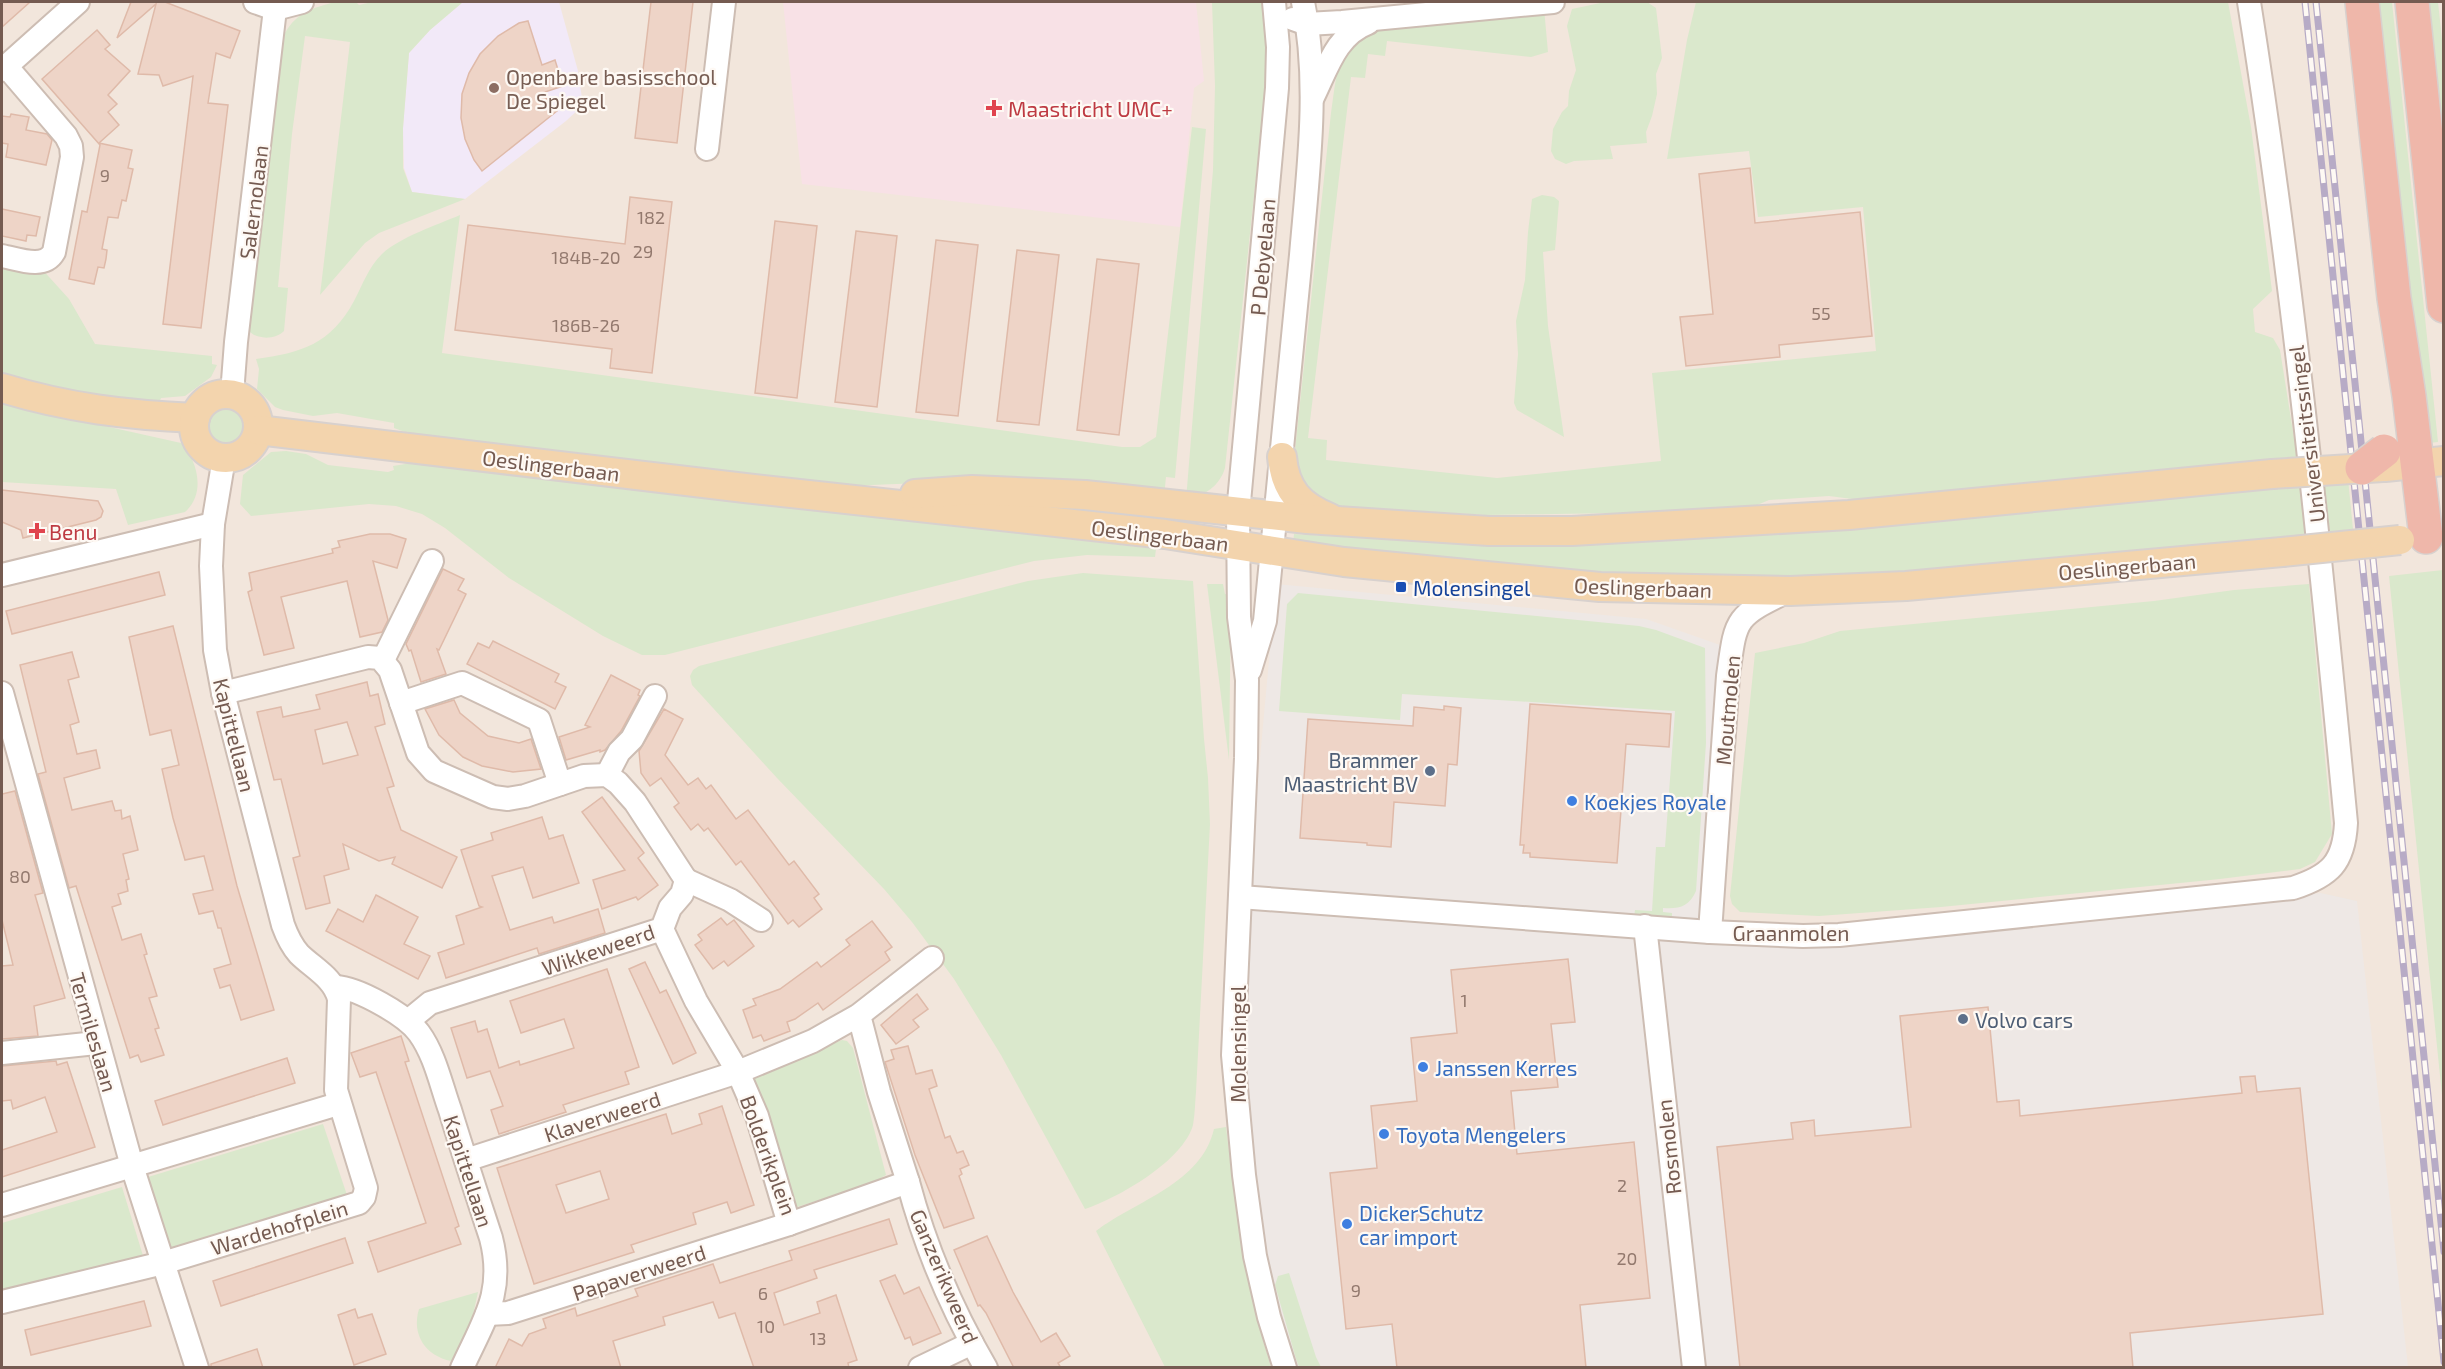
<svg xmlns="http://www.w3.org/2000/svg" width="2445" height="1369" viewBox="0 0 2445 1369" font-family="'Exo 2',sans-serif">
  <rect width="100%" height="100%" fill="#fbf5ed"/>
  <rect fill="#f2e6dc" x="2" y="2" width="2441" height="1365"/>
  <polygon fill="#eee8e5" points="1276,584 1646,619 1720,645 1701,920 1861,937 2321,893 2357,901 2408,1367 1296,1367 1287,1344 1260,1237 1238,1060 1249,878"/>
  <polygon fill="#f2e9f8" points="463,2 559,2 578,71 583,105 566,121 465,199 412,192 404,168 403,128 409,53 430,30"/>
  <polygon fill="#f8e1e6" points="783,2 1196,2 1204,81 1194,88 1180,227 802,184"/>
  <g fill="#dae8cc">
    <path d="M 335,2 L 356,2 L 359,5 L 372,2 L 463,2 L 430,30 L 409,53 L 403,128 L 403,168 L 412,192 L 465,199 L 379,233 L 365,243 L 320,295 L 350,42 L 305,36 L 292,134 L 278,287 L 288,288 L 284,331 C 275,340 256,340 248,330 L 285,33 C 297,12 313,8 335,2 Z"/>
    <path d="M 1212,2 L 1265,2 L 1266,69 L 1262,121 L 1225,468 C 1219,487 1205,495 1186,500 L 1213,170 L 1215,86 Z"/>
    <polygon points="1605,2 1647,2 1656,8 1662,58 1656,74 1657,94 1652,116 1646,132 1647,143 1610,146 1613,159 1574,161 1566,164 1555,159 1551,151 1553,129 1562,112 1568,106 1569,91 1576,70 1567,26 1572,9"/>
    <path d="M 1696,2 L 2228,2 L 2251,127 L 2272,291 L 2253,309 L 2255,332 L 2273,338 L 2280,350 L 2297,457 L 2222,466 L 1876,502 L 1829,496 L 1769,500 L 1743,511 L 1485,515 L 1337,506 L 1311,495 L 1297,474 L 1294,459 L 1331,113 C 1337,74 1335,53 1371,30 L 1544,8 L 1548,52 L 1531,57 L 1387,41 L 1385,56 L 1368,54 L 1365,78 L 1351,77 L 1308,438 L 1327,440 L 1326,460 L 1497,478 L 1661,461 L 1652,373 L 1876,351 L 1863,207 L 1758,217 L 1749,151 L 1667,159 L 1687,40 Z"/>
    <polygon points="2376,2 2392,2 2438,442 2420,444"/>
    <polygon points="2425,2 2438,2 2444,58 2443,179"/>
    <path d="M 1192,127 L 1206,129 L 1175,478 L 1166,477 L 1164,497 L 922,483 L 846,486 L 424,439 L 394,428 L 394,423 L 337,413 L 313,416 L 283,410 L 275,407 L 257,389 L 259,369 L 256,359 C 301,353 331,344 354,301 C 363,284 368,268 382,254 C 400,237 437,225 460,215 L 442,353 L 1122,447 L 1140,447 L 1156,437 Z"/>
    <polygon points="1542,195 1554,197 1559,201 1555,250 1543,252 1548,326 1564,437 1517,410 1514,403 1518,354 1516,321 1525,280 1528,232 1532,199"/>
    <polygon points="2,260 40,267 69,299 95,344 212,356 212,364 217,365 211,377 185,396 161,398 159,403 126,404 2,377"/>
    <path d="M 2,400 L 78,420 L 181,443 C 198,461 206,494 185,512 L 128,525 L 116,489 L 2,482 Z"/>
    <circle cx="226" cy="426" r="18"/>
    <polygon points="286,451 306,454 328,465 388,472 394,470 393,466 424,461 918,522 1156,549 1155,557 1087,555 1034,561 665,655 642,655 603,636 509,578 445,528 422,514 396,506 369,504 251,516 240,504 243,475 271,452"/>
    <polygon points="2348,479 2353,529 2330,532 2324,482"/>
    <polygon points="2302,484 2308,534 1951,574 1688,581 1293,544 1294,534 1494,546 1532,546 1633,535"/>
    <polygon points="2443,570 2444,570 2443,1105 2389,576"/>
    <path d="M 1083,573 L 1193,581 L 1204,739 L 1208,778 L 1210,824 L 1196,1092 C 1195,1102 1195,1114 1193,1125 C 1183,1161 1118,1198 1085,1209 L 1001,1055 L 954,979 L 912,922 L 884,889 L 777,778 L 692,685 L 690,676 L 693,670 L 699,666 L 1028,581 Z"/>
    <polygon points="1207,584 1223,584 1225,594 1231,595 1229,760"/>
    <polygon points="2309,584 2332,834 2315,862 2300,869 2220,879 1941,907 1819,916 1740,912 1732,904 1730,896 1755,653 1804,643 1840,631 2154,601 2234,590"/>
    <path d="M 1298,593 L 1639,626 L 1656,630 L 1705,648 L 1706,743 L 1696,891 C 1689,907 1679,909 1663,908 L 1663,912 L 1672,913 L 1672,920 L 1634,917 L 1635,910 L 1652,911 L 1656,847 L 1665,847 L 1675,711 L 1402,694 L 1400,720 L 1279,711 L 1287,604 Z"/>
    <polygon points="842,1040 847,1041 853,1048 886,1175 872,1183 794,1208 752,1080 754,1077"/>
    <polygon points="323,1124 347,1195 171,1248 148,1177"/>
    <path d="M 1226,1127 C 1236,1209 1246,1289 1271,1367 L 1165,1367 L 1096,1231 C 1137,1200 1201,1184 1214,1129 Z"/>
    <polygon points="122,1187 144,1259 2,1294 2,1223"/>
    <polygon points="1289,1273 1316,1357 1321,1367 1299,1367 1296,1359 1275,1285 1278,1276"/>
    <path d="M 478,1292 L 471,1324 L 451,1361 C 426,1356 411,1335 419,1309 Z"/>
  </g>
  <g fill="#eed4c7" stroke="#dfbaa9" stroke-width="1.5" fill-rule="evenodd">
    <polygon points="2,2 30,2 2,27"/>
    <polygon points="131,2 165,2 240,31 230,58 216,53 208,103 228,105 201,328 163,324 193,76 163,86 159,75 138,74 156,4 117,38"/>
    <polygon points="651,2 693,2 677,143 635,138"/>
    <polygon points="528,21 542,65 555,60 563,86 542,93 557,111 482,171 474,160 465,139 461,118 462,94 469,73 480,54 498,36 519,23"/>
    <polygon points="97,30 110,45 105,49 130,71 108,95 117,104 108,112 119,125 99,143 132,150 128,168 133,169 126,201 122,200 118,218 108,217 102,249 107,250 106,259 104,268 98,267 94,284 69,279 82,211 87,212 100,145 42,79"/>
    <polygon points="11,114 29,117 26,130 47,134 52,140 46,165 6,157 8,144 2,143 2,116 10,117"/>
    <polygon points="1750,168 1755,223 1860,212 1872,336 1779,345 1780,357 1686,366 1680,317 1713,314 1699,174"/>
    <polygon points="630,197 672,202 652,373 610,368 612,349 455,330 468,225 625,244"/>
    <polygon points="2,209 40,217 36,236 27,235 26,241 2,236"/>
    <polygon points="775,221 817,226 797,398 755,393"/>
    <polygon points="856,231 897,236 877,407 835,402"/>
    <polygon points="936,240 978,245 958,416 916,412"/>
    <polygon points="1017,250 1059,255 1039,425 997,421"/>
    <polygon points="1097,259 1139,264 1119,435 1077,430"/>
    <polygon points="2,490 98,501 103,511 101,517 96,520 23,538 21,530 2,522"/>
    <polygon points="370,534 390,534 406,539 397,568 373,561 388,620 382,632 360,637 347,581 281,597 294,648 264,655 248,592 252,590 249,573 333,553 332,549 340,547 338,541"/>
    <polygon points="443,569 464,579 458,590 466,594 439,650 437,649 446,674 421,682 411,650 409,651 406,644"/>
    <polygon points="159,572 165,595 12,634 6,611"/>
    <polygon points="173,626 237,886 274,1010 241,1020 230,985 220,988 214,969 231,964 221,928 218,928 213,911 199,914 193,894 213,890 204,856 185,860 173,818 162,769 179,765 171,730 150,735 129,637"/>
    <polygon points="493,641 559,674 555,682 566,687 555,709 467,664 478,643 489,648"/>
    <polygon points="72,652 79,677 68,680 79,722 70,725 77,754 96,750 100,768 64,778 72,810 112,801 115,811 121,810 122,819 130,816 138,850 123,854 129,879 126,880 128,891 118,894 121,904 112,907 122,940 141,934 147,954 144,955 157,996 149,998 159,1028 155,1029 164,1055 141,1062 138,1055 130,1058 76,886 69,888 38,774 46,772 20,665"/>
    <polygon points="611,675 640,690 638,695 640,696 621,731 605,750 600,752 600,750 566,760 559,737 590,727 585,725"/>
    <path d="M 367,682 L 370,696 L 378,694 L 385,724 L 375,727 L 394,786 L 387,788 L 401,830 L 457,857 L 442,888 L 392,864 L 395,857 L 379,861 L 343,844 L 349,869 L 324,876 L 330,903 L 306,909 L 293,858 L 300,856 L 281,779 L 274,780 L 257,712 L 281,707 L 283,717 L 320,709 L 316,695 ZM 347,722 L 358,755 L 323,764 L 315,730 Z"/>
    <polygon points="454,700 460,713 488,736 519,743 531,739 541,769 513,772 482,766 463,757 439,735 425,709"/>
    <polygon points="1530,704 1671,714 1669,747 1626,744 1617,863 1530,857 1530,853 1523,853 1524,845 1520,845"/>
    <polygon points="1444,706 1461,708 1457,765 1448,764 1445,806 1394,802 1391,847 1367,845 1367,843 1300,838 1308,719 1413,726 1414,707 1444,710"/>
    <polygon points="664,709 683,719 665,755 688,785 698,778 706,789 711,785 736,819 748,810 789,865 794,861 819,894 814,898 822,909 799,927 793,920 788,924 741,861 736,865 708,828 704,831 698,824 691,830 674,807 679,803 661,778 650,786 641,773 639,751"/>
    <polygon points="15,791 43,893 35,895 65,998 34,1006 38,1036 2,1039 2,966 13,965 2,920 2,794"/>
    <polygon points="602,797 644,853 638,858 658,885 638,900 636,897 602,909 593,880 625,870 582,812"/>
    <polygon points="542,817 549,839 563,835 579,883 533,898 523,867 492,876 510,930 552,917 554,923 598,909 605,933 539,954 537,948 446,978 438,953 464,944 456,916 482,907 479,906 461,850 493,840 491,833"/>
    <polygon points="376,895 418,917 404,944 430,956 418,979 326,931 338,909 363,922"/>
    <polygon points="721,918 727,925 734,920 754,946 728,966 724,961 713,969 695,945 702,940 698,935"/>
    <polygon points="872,921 892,947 885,952 890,960 823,1010 818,1003 795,1019 787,1022 790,1031 764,1041 761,1035 753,1038 743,1010 756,1005 753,999 780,989 817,962 821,967 850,945 846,940"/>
    <polygon points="1568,959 1575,1022 1551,1024 1558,1087 1511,1091 1517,1154 1634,1142 1650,1298 1580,1305 1586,1368 1397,1368 1392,1324 1346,1329 1330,1173 1377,1168 1371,1106 1417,1101 1411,1038 1457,1033 1451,970"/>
    <polygon points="645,962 660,993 666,990 696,1053 673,1064 629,969"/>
    <polygon points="607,969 639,1067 625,1072 629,1084 563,1105 566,1112 499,1134 491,1110 503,1106 490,1071 467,1078 451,1028 475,1021 478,1032 487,1029 499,1068 519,1061 520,1065 574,1048 564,1019 521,1033 510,1001"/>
    <polygon points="917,994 928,1009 913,1020 919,1027 896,1044 881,1025"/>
    <polygon points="1988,1007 1997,1102 2019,1100 2020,1116 2242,1093 2240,1077 2255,1076 2257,1092 2300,1088 2323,1314 2130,1333 2133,1368 1740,1368 1717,1147 1793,1139 1791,1123 1814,1120 1815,1136 1911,1127 1900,1016"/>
    <polygon points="401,1036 409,1061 405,1062 459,1226 455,1228 461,1244 378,1272 368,1242 426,1223 376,1072 360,1077 351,1053"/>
    <polygon points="908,1046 916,1074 932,1070 937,1086 929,1089 945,1138 950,1136 957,1153 963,1151 969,1165 960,1169 962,1174 959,1176 974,1218 944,1228 915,1155 885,1062 894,1059 891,1050"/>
    <polygon points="287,1058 295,1083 163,1125 155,1101"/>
    <polygon points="56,1061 57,1065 67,1062 95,1147 2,1177 2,1150 57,1132 45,1097 13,1109 11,1100 2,1101 2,1066"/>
    <path d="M 722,1106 L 754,1205 L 731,1213 L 727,1202 L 693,1213 L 696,1224 L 631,1245 L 634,1252 L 534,1284 L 497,1168 L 666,1114 L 672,1134 L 702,1124 L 699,1114 ZM 600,1171 L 609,1199 L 566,1213 L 556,1185 Z"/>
    <polygon points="889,1219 897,1244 814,1270 817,1278 774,1293 784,1325 820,1313 817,1302 836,1295 857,1360 848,1363 849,1368 754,1368 735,1313 719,1318 713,1302 663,1317 665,1325 613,1341 621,1368 495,1368 509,1339 522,1346 529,1334 546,1328 543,1319 575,1308 577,1316 623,1301 638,1296 635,1289 713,1264 720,1283 792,1260 789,1251"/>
    <polygon points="987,1236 1013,1292 1041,1342 1056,1333 1070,1356 1058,1363 1061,1368 1014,1368 986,1313 980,1305 978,1306 954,1250"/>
    <polygon points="345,1238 353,1263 221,1306 213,1281"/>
    <polygon points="895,1275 904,1294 919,1287 941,1333 913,1345 910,1337 905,1339 880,1281"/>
    <polygon points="144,1301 151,1326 31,1355 25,1330"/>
    <polygon points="355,1309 358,1318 372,1314 386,1354 354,1365 338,1315"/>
    <polygon points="257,1349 263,1368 211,1368 211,1364"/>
  </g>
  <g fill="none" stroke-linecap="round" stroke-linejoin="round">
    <g stroke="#cdbdb3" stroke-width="26">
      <g id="minor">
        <polyline points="255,2 275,9 302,2"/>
        <polyline points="1274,2 1278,47 1277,88 1238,513 1239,617 1247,680 1246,758 1233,1055 1244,1175 1255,1256 1269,1317 1285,1368"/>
        <polyline points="1293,19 1307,24 1342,22 1553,2"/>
        <polyline points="2,70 78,2"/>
        <path d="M 1313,97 C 1327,69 1336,35 1368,23"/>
        <polyline points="707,149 724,2"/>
        <path d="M 2,256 C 18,259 44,270 54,252 L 72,157 L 71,146 L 66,136 L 6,66"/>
        <polyline points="232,394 236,342 275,9"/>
        <polyline points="2,575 213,524"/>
        <polyline points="383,660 432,561"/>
        <path d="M 1250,670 L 1265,621 C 1276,499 1290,377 1301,255 C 1308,172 1320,84 1303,2"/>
        <polyline points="2,693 132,1166 197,1368"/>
        <polyline points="223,693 368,657 380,658 390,670 418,753 434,771 493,797 508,799 525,796 584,776 607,775 618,783 635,802 686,880"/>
        <polyline points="401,703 462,683 539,720 560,784"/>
        <polyline points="607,775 619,752 632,739 655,696"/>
        <path d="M 1240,897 L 1710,932 L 1803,936 L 1839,935 L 2293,888 C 2330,876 2344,863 2346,823 C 2320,549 2292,274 2249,2"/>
        <polyline points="1645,926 1694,1368"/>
        <path d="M 1710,932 L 1728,676 C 1736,618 1734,617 1788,591"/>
        <path d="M 336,987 C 358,988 406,1015 419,1033 C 435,1055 441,1085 450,1110 C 463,1153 477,1195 491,1238 C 505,1292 484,1320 462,1368"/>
        <polyline points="859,1015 879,1092 908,1182 789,1224 757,1116 738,1072 813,1041 859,1015 932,958"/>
        <polyline points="408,1021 430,1003 662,929 670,908 682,894 686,880 730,900 761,920"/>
        <polyline points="2,1053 96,1043"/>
        <polyline points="466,1160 738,1072 696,1001 662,929"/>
        <path d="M 908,1182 C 925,1246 952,1310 986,1368"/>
        <polyline points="2,1205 338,1104"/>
        <path d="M 2,1302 L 163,1263 L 359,1203 L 364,1197 L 366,1188 L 336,1090 L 339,999 C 334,978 313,968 299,954 C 291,945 287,936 283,925 L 223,693 L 215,650 L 211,566 L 213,524 L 224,458"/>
        <polyline points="487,1314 508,1313 789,1224"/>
        <polyline points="920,1368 972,1343"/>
      </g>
    </g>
    <g stroke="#d8d1ce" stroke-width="32">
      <g id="major">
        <path d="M 2,388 C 68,408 126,415 195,418"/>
        <circle cx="226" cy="426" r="32"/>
        <polyline points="258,430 745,488 1165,534 1344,562 1600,587 1790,591 1906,586 2282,552"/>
        <path d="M 1282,457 C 1285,490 1300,506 1330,518"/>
        <polyline points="2385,467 2444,461"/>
        <polyline points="915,494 972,490 1085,495 1307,519 1489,531 1572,531 1849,515 2272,474"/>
      </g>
    </g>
    <g stroke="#d8d1ce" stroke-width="36">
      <g id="highway">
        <polyline points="2362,2 2394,298 2409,396 2426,537"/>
        <polyline points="2412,2 2444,306"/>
      </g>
    </g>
    <use href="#minor" stroke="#fff" stroke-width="22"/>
    <use href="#major" stroke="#f3d4ad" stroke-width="28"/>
    <use href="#highway" stroke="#efb7aa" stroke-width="33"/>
    <g stroke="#b7abc6" stroke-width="7">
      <g id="rail">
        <polyline points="2305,2 2444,1362"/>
        <polyline points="2316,2 2444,1252"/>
      </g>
    </g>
    <use href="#rail" stroke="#fef9f4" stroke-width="4.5" stroke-dasharray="14" stroke-linecap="butt"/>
    <g stroke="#d8d1ce" stroke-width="32" stroke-linecap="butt">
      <g id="major-bridge">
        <polyline points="2272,474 2383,467"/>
        <polyline points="2282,552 2400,540"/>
      </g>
    </g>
    <g stroke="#d8d1ce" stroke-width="36" stroke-linecap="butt">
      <polyline id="highway-bridge" points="2362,468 2384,451"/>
    </g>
    <use href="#major-bridge" stroke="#f3d4ad" stroke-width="28"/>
    <use href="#highway-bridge" stroke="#efb7aa" stroke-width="33"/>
  </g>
  <circle fill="#8d6e63" stroke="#fef9f4" stroke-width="2" cx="494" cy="88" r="6"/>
  <g fill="#e0444e" stroke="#fef9f4" stroke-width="2">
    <path d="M991 99h6v6h6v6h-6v6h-6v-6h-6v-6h6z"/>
    <path d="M34 522h6v6h6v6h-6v6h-6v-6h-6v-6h6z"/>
  </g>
  <rect fill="#1a4fb4" stroke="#fef9f4" stroke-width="2" x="1395" y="581" width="12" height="12" rx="3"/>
  <g fill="#5c6f8a" stroke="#fef9f4" stroke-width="2">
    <circle cx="1430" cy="771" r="6"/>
    <circle cx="1963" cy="1019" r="6"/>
  </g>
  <g fill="#3f7fe0" stroke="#fef9f4" stroke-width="2">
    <circle cx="1572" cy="801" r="6"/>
    <circle cx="1423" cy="1067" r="6"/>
    <circle cx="1384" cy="1134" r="6"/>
    <circle cx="1347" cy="1224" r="6"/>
  </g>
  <g text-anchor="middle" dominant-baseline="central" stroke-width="4.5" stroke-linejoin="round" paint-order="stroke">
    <g font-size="18" fill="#93796e">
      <text x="105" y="175">9</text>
      <text x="651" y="217">182</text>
      <text x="643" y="251">29</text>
      <text x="586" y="257">184B-20</text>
      <text x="1821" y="313">55</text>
      <text x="586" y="325">186B-26</text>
      <text x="20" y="876">80</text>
      <text x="1464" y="1000">1</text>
      <text x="1622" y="1185">2</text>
      <text x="1627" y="1258">20</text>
      <text x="1356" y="1290">9</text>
      <text x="763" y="1293">6</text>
      <text x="766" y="1326">10</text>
      <text x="818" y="1338">13</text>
    </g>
    <g font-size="21" fill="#785e54" stroke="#fef9f4" text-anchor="start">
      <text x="506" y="76">Openbare basisschool<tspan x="506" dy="24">De Spiegel</tspan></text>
    </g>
    <g font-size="21" fill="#be3a42" stroke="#fef9f4" text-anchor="start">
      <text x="1008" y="108">Maastricht UMC+</text>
      <text x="49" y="531">Benu</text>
    </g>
    <g font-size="21" fill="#755b51" stroke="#fef9f4">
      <text transform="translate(253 202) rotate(-83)">Salernolaan</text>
      <text transform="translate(1262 257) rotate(-85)">P Debyelaan</text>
      <text transform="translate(2306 434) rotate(-97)">Universiteitssingel</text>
      <text transform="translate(551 465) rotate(7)">Oeslingerbaan</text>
      <text transform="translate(1160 535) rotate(7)">Oeslingerbaan</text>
      <text transform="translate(2127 566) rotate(-5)">Oeslingerbaan</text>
      <text transform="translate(1643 587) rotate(2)">Oeslingerbaan</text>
      <text transform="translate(1727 710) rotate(-85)">Moutmolen</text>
      <text transform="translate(235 735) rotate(76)">Kapittellaan</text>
      <text x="1791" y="932">Graanmolen</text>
      <text transform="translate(598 949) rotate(-19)">Wikkeweerd</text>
      <text transform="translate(94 1032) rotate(74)">Termileslaan</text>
      <text transform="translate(1237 1044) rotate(-90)">Molensingel</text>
      <text transform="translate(602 1116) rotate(-18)">Klaverweerd</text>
      <text transform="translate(1668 1147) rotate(-96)">Rosmolen</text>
      <text transform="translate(769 1155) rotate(70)">Bolderikplein</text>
      <text transform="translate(469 1171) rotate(72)">Kapittellaan</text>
      <text transform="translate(279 1227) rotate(-17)">Wardehofplein</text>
      <text transform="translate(639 1272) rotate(-18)">Papaverweerd</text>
      <text transform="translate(945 1276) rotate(67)">Ganzerikweerd</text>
    </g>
    <g font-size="21" fill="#164399" stroke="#fef9f4" text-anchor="start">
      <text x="1413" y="587">Molensingel</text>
    </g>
    <g font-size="21" fill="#4e5e75" stroke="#fef9f4" text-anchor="end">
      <text x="1418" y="759">Brammer<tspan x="1418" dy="24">Maastricht BV</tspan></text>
      <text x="1975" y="1019" text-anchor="start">Volvo cars</text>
    </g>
    <g font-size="21" fill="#366cbe" stroke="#fef9f4" text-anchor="start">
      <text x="1584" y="801">Koekjes Royale</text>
      <text x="1435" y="1067">Janssen Kerres</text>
      <text x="1396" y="1134">Toyota Mengelers</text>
      <text x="1359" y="1212">DickerSchutz<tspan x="1359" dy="24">car import</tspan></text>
    </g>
  </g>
  <rect width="2445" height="1369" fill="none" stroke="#755b51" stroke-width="6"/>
</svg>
